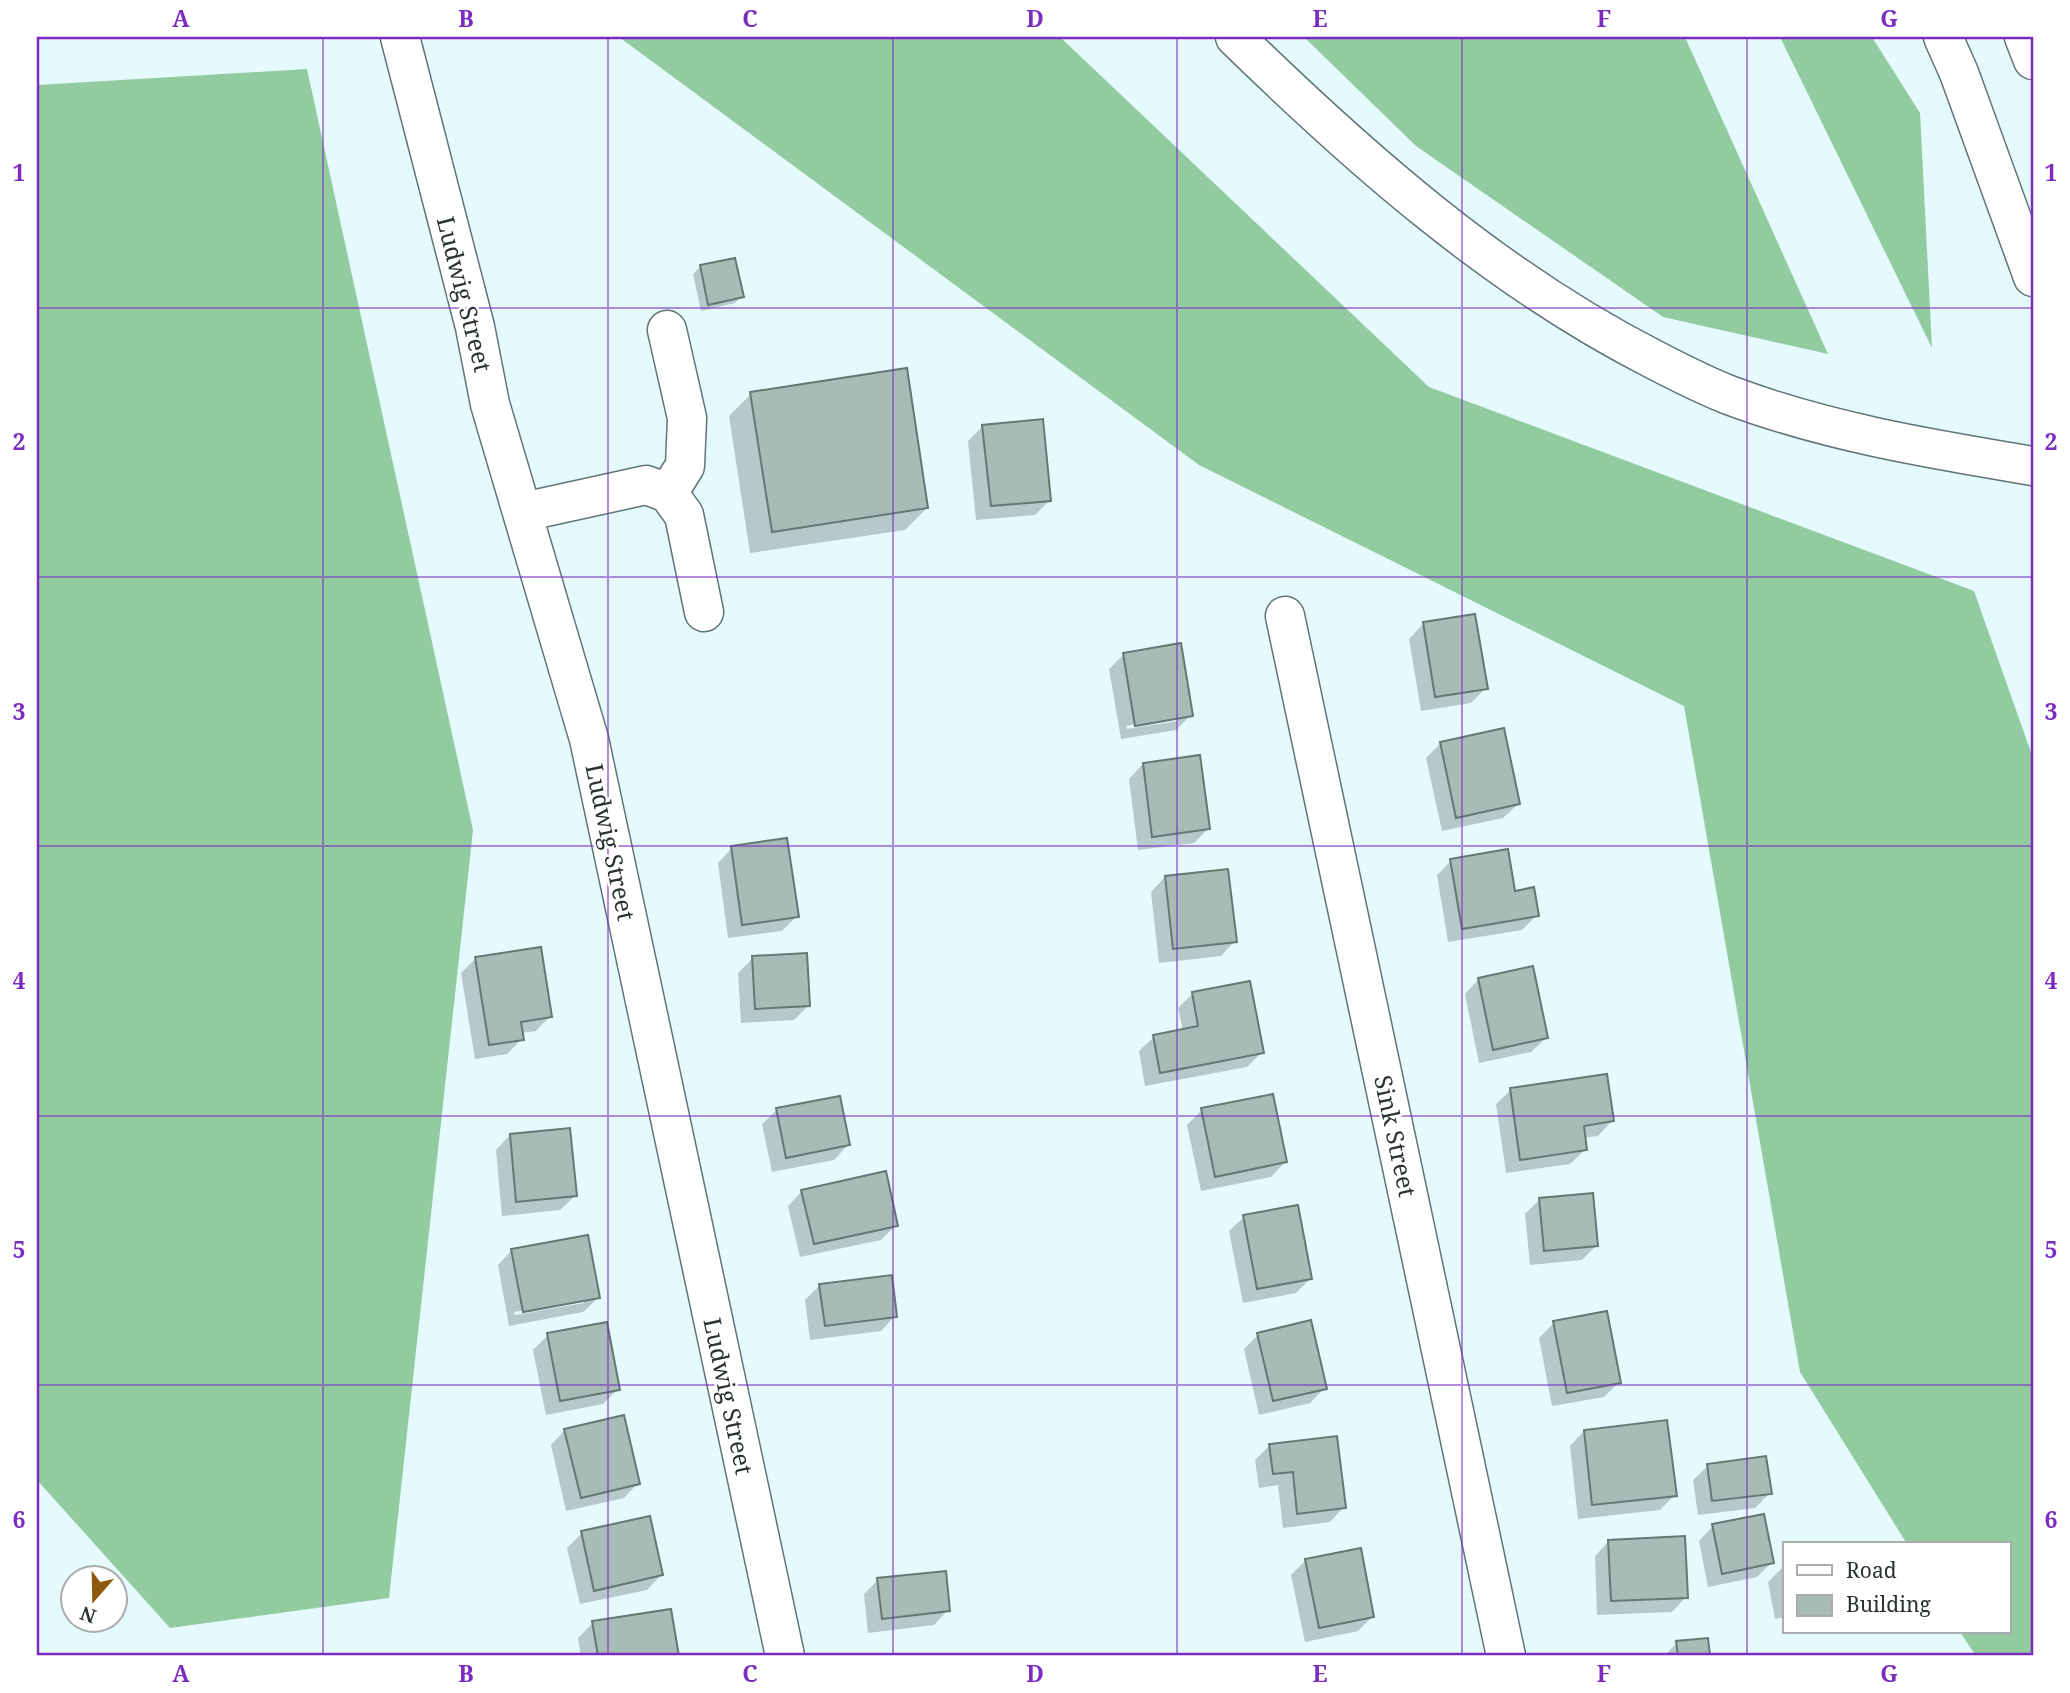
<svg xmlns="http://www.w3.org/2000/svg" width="2070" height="1693" viewBox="0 0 2070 1693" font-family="'Noto Serif',serif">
  <rect width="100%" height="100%" fill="#e5fafd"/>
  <g fill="#93cba1">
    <polygon points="619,37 1060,37 1429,387 1974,591 2033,758 2033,1656 1976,1656 1960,1632 2009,1632 2009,1544 1907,1544 1800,1372 1684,706 1199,465"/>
    <polygon points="1304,37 1685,37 1828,354 1663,317 1416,146"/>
    <polygon points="1780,37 1872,37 1920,113 1932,348"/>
    <polygon points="307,69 473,830 389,1598 170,1628 37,1480 37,85"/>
  </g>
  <g fill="#0003" fill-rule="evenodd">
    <polygon points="700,267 742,296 735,303 701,311 693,274"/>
    <polygon points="751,394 927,508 905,530 750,553 729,416"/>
    <polygon points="983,426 1050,500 1035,515 976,520 968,441"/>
    <polygon points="1423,624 1486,688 1471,703 1421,711 1409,639"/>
    <path d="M 1124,654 L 1191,715 L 1176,730 L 1121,739 L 1109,669 ZM 1177,717 L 1177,721 L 1127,729 L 1126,726 Z"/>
    <polygon points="1441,743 1518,804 1503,818 1442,831 1426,758"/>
    <polygon points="1143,764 1208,829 1194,843 1138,850 1129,779"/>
    <polygon points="732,848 797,916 782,931 728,938 718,863"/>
    <polygon points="1451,861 1513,893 1537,915 1522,930 1448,942 1437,875"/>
    <polygon points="1165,877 1235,941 1221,956 1159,963 1151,892"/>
    <polygon points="476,958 550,1016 536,1031 521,1033 522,1039 507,1054 475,1059 461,973"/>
    <polygon points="753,958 809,1005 794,1020 741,1023 738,973"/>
    <polygon points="1479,979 1546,1038 1531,1052 1479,1063 1465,994"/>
    <polygon points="1193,993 1262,1052 1247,1067 1145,1086 1139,1051 1154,1037 1183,1031 1178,1008"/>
    <polygon points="1511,1090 1612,1121 1598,1136 1583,1138 1585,1150 1570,1164 1506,1173 1496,1104"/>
    <polygon points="777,1110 848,1145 834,1160 772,1172 762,1124"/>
    <polygon points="1202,1110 1285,1162 1271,1177 1201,1191 1187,1125"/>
    <polygon points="510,1135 575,1196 560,1210 502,1216 496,1150"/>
    <polygon points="802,1191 896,1225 881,1240 800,1257 788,1206"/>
    <polygon points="1539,1200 1596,1246 1582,1260 1530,1265 1525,1214"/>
    <polygon points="1244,1217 1310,1279 1296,1293 1243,1303 1229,1231"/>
    <path d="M 512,1250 L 598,1298 L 583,1312 L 509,1326 L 498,1265 ZM 584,1299 L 584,1303 L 515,1315 L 514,1312 Z"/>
    <polygon points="820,1285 895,1316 881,1331 810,1340 805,1300"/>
    <polygon points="1554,1323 1619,1382 1604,1397 1552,1406 1539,1338"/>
    <polygon points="548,1335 618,1389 603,1404 546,1415 533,1350"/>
    <polygon points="1258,1335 1325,1388 1310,1403 1259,1415 1244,1349"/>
    <polygon points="565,1430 638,1483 624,1498 566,1511 551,1445"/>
    <polygon points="1584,1431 1675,1495 1660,1510 1578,1519 1570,1446"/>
    <polygon points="1270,1445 1344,1507 1330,1522 1283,1528 1278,1485 1259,1488 1255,1460"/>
    <polygon points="1708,1466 1770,1493 1755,1508 1698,1515 1693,1480"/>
    <polygon points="1713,1526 1772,1562 1757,1577 1708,1587 1699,1541"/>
    <polygon points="582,1533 661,1575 647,1590 580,1604 567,1548"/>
    <polygon points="1609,1541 1686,1597 1672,1612 1597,1615 1595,1556"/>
    <polygon points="1306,1560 1372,1617 1358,1631 1305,1642 1291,1575"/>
    <polygon points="1783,1567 1785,1567 1785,1617 1775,1619 1768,1582"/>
    <polygon points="878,1580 948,1610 934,1625 868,1633 864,1594"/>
    <polygon points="670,1611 677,1656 581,1656 578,1638 593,1623"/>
    <polygon points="1706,1640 1708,1656 1664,1656 1677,1643"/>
  </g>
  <g fill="#a8bcb7" stroke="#657873" stroke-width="2">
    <polygon points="735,258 744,297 708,305 700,265"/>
    <polygon points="907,368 928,508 772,532 750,392"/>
    <polygon points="1043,419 1051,501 991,506 982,425"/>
    <polygon points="1475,614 1488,689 1435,697 1423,622"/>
    <polygon points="1181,643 1193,716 1135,726 1123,653"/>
    <polygon points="1504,728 1520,804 1456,818 1440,742"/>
    <polygon points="1200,755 1210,829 1152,837 1143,763"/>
    <polygon points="787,838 799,917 742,925 731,846"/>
    <polygon points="1508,849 1515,891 1534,887 1539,916 1462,929 1450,859"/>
    <polygon points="1228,869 1237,942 1173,949 1165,876"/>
    <polygon points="541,947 552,1017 521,1022 524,1040 489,1045 475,957"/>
    <polygon points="807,953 810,1006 755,1009 752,956"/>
    <polygon points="1533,966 1548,1038 1493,1050 1478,978"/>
    <polygon points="1250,981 1264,1053 1160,1073 1153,1035 1198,1026 1192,992"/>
    <polygon points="1607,1074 1614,1121 1584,1126 1587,1150 1520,1160 1510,1088"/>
    <polygon points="1273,1094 1287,1162 1215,1177 1201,1108"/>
    <polygon points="840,1096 850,1145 786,1158 776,1108"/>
    <polygon points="570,1128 577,1196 516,1202 510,1134"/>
    <polygon points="886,1171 898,1226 814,1244 801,1190"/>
    <polygon points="1593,1193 1598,1246 1544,1251 1539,1198"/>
    <polygon points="1298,1205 1312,1279 1257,1289 1243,1215"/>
    <polygon points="588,1235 600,1298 523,1312 511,1249"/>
    <polygon points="892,1275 897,1317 825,1326 819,1284"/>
    <polygon points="1607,1311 1621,1383 1567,1393 1553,1321"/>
    <polygon points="1311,1320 1327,1389 1273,1401 1257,1333"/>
    <polygon points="607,1322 620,1390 560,1401 547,1333"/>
    <polygon points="624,1415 640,1484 581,1498 564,1429"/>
    <polygon points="1667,1420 1677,1496 1592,1505 1584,1430"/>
    <polygon points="1337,1436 1346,1508 1297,1514 1293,1472 1273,1474 1269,1444"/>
    <polygon points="1766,1456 1772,1494 1712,1501 1707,1464"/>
    <polygon points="1764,1514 1774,1563 1722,1574 1712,1524"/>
    <polygon points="650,1516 663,1575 594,1591 581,1531"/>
    <polygon points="1685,1536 1688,1598 1611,1601 1608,1540"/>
    <polygon points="1361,1548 1374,1617 1319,1628 1305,1559"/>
    <polygon points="946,1571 950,1611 882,1619 877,1578"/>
    <polygon points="671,1609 679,1656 598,1656 592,1621"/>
    <polygon points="1708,1638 1710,1656 1678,1656 1676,1641"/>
  </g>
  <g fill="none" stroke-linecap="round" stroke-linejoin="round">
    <g stroke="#617477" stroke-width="41">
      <g id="minor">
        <polyline points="400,37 475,327 490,404 589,739 785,1656"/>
        <polyline points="667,330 687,418 685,466 668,493"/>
        <polyline points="523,512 646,485 668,493 684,515 704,612"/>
        <polyline points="1285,616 1506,1656"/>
      </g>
    </g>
    <g stroke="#617477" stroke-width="41">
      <g id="major">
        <polyline points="1943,37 1959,73 2033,277"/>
        <polyline points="2024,37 2033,60"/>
      </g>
    </g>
    <g stroke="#617477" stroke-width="41">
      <path id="highway" d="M 1235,37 C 1360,159 1496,279 1653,359 C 1678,372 1703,385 1729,395 C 1827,432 1931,449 2033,466"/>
    </g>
    <use href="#minor" stroke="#fff" stroke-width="38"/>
    <use href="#major" stroke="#fff" stroke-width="38"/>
    <use href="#highway" stroke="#fff" stroke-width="38"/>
  </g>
  <path fill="none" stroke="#7b2cbf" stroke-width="2" stroke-opacity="0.55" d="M 323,37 L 323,1656M 608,37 L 608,1656M 893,37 L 893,1656M 1177,37 L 1177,1656M 1462,37 L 1462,1656M 1747,37 L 1747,1656M 37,308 L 2033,308M 37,577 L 2033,577M 37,846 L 2033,846M 37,1116 L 2033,1116M 37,1385 L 2033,1385"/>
  <g text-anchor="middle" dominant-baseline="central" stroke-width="5" stroke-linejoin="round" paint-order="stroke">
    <g font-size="24" fill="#2a3233" stroke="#fff">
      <text transform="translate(465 294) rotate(76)">Ludwig Street</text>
      <text transform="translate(611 842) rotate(78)">Ludwig Street</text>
      <text transform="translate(1396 1136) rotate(78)">Sink Street</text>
      <text transform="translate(729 1396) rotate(78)">Ludwig Street</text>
    </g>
  </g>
  <rect width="2070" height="1693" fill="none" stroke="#ffffff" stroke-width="77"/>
  <rect x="1783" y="1542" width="228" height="91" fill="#ffffff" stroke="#aaadad" stroke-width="2"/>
  <rect x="1797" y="1565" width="35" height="10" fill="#ffffff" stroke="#aaadad" stroke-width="2"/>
  <text x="1846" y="1578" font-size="21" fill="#2a3233">Road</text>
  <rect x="1797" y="1595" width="35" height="21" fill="#a8bcb7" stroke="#aaadad" stroke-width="2"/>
  <text x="1846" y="1612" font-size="21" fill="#2a3233">Building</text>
  <g transform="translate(94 1599) rotate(200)"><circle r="33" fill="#ffffff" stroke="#aaadad" stroke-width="2"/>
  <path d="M0-5L12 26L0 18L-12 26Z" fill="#8f590d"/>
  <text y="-10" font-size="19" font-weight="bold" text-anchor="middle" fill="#2a3233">N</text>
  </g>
  <rect x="38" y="38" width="1994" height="1616" fill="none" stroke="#7b2cbf" stroke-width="2.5"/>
  <g font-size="23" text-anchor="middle" font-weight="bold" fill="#7b2cbf">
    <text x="181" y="27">A</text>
    <text x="466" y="27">B</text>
    <text x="750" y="27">C</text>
    <text x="1035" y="27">D</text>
    <text x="1320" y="27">E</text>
    <text x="1604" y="27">F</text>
    <text x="1889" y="27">G</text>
    <text x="19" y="181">1</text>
    <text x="2051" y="181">1</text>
    <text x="19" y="450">2</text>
    <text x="2051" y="450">2</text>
    <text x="19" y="720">3</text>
    <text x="2051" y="720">3</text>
    <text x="19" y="989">4</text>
    <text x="2051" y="989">4</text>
    <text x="19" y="1258">5</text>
    <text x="2051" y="1258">5</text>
    <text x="19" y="1528">6</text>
    <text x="2051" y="1528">6</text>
    <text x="181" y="1682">A</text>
    <text x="466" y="1682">B</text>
    <text x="750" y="1682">C</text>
    <text x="1035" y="1682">D</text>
    <text x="1320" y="1682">E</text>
    <text x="1604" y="1682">F</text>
    <text x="1889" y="1682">G</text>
  </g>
</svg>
